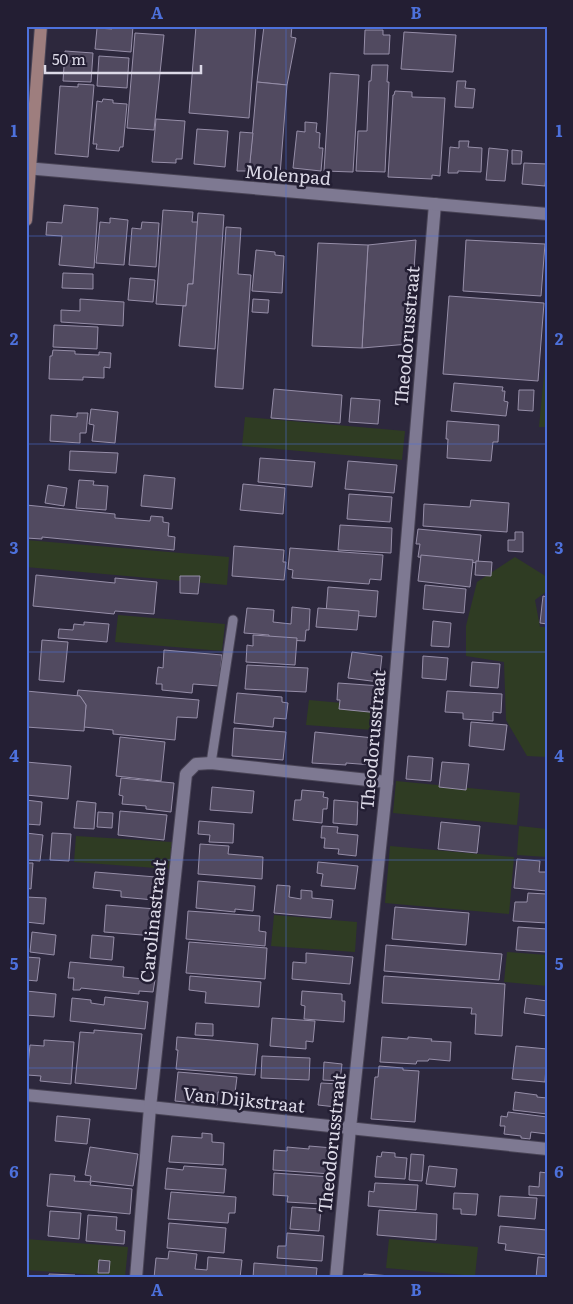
<svg xmlns="http://www.w3.org/2000/svg" width="573" height="1304" viewBox="0 0 573 1304" font-family="Literata,serif">
  <rect width="100%" height="100%" fill="#2d283d"/>
  <g fill="#2f3c23">
    <polygon points="545,364 547,365 547,427 539,427"/>
    <polygon points="245,417 405,431 402,460 242,446"/>
    <polygon points="26,540 229,557 227,585 26,567"/>
    <polygon points="515,557 547,577 547,591 535,600 540,627 547,627 547,757 527,756 506,720 504,662 466,656 466,626 477,582"/>
    <polygon points="118,615 225,624 222,651 115,642"/>
    <polygon points="309,700 376,706 373,730 306,725"/>
    <polygon points="396,781 520,793 517,825 393,813"/>
    <polygon points="519,826 547,829 547,857 517,855"/>
    <polygon points="76,836 172,842 170,869 74,862"/>
    <polygon points="390,846 514,857 509,914 385,903"/>
    <polygon points="274,915 357,922 355,952 271,946"/>
    <polygon points="507,952 547,955 547,986 504,982"/>
    <polygon points="26,1239 128,1247 125,1277 26,1270"/>
    <polygon points="389,1239 478,1247 475,1276 386,1268"/>
  </g>
  <g fill="#514a60" stroke="#968ea8">
    <polygon points="113,26 133,26 131,52 95,49 97,28 112,29"/>
    <polygon points="196,26 256,26 249,118 189,113"/>
    <polygon points="264,26 292,26 291,37 296,38 287,85 257,82"/>
    <polygon points="365,30 383,30 383,35 390,35 389,54 364,54"/>
    <polygon points="404,32 456,35 453,72 401,69"/>
    <polygon points="135,33 164,35 154,130 127,128"/>
    <polygon points="65,51 93,53 91,82 63,81"/>
    <polygon points="99,56 129,58 127,88 97,86"/>
    <polygon points="372,65 388,65 387,82 389,82 385,172 356,171 358,131 367,131 369,81 371,81"/>
    <polygon points="330,73 359,75 353,172 324,171"/>
    <polygon points="457,81 466,81 465,88 475,89 473,108 455,107"/>
    <polygon points="257,82 287,85 280,175 249,173"/>
    <polygon points="78,84 94,85 88,157 55,154 60,86 78,87"/>
    <polygon points="395,91 412,92 412,97 445,98 440,176 432,175 432,179 388,177 393,95 394,95"/>
    <polygon points="103,99 113,100 113,103 127,104 123,147 120,147 119,151 96,149 97,144 93,144 97,101 102,102"/>
    <polygon points="156,119 185,121 182,159 176,159 176,163 152,162"/>
    <polygon points="305,122 317,123 316,132 320,133 319,148 323,148 321,171 293,168 297,131 305,132"/>
    <polygon points="197,129 228,131 225,167 194,164"/>
    <polygon points="240,132 253,133 249,171 237,171"/>
    <polygon points="459,141 469,141 468,147 482,148 481,172 458,171 458,173 448,173 450,147 459,148"/>
    <polygon points="489,148 508,150 505,181 486,180"/>
    <polygon points="512,150 522,151 521,164 512,164"/>
    <polygon points="524,163 547,164 545,186 522,184"/>
    <polygon points="64,205 98,208 94,268 59,265 62,236 46,235 47,222 62,223"/>
    <polygon points="163,210 193,212 192,222 198,222 193,284 188,284 186,306 156,304"/>
    <polygon points="198,213 224,215 215,349 179,346 183,306 186,306 188,284 193,284"/>
    <polygon points="110,218 128,220 124,265 96,263 100,222 110,223"/>
    <polygon points="142,222 159,223 156,267 129,265 132,228 141,229"/>
    <polygon points="226,227 241,228 238,274 251,275 243,389 215,387"/>
    <polygon points="416,240 409,344 362,348 368,245"/>
    <polygon points="466,240 545,244 541,296 463,291"/>
    <polygon points="318,243 368,245 362,348 312,346"/>
    <polygon points="256,250 275,252 275,255 284,256 282,293 252,291"/>
    <polygon points="63,273 93,274 93,289 62,288"/>
    <polygon points="130,278 155,280 153,302 128,300"/>
    <polygon points="449,296 544,303 538,381 443,374"/>
    <polygon points="80,299 124,302 123,326 61,322 61,310 80,311"/>
    <polygon points="253,299 269,300 268,313 252,312"/>
    <polygon points="54,325 98,327 97,349 53,347"/>
    <polygon points="53,350 75,351 75,354 99,355 99,352 111,353 110,368 104,367 104,378 83,377 83,380 49,379 50,356 52,356"/>
    <polygon points="454,383 503,387 502,391 505,391 504,401 508,402 506,416 451,411"/>
    <polygon points="274,389 342,395 340,423 271,418"/>
    <polygon points="519,390 534,390 533,411 518,410"/>
    <polygon points="351,398 380,400 378,424 349,422"/>
    <polygon points="91,409 118,412 115,443 92,441 94,425 89,424"/>
    <polygon points="77,413 88,413 86,433 80,433 80,443 50,441 51,415 77,417"/>
    <polygon points="447,421 499,425 498,442 493,442 491,461 447,458 448,439 446,439"/>
    <polygon points="70,451 118,453 116,473 69,470"/>
    <polygon points="260,458 315,462 312,487 258,482"/>
    <polygon points="348,461 397,465 394,493 345,489"/>
    <polygon points="144,475 175,478 172,509 141,506"/>
    <polygon points="79,480 94,481 93,485 108,486 106,510 76,508"/>
    <polygon points="243,484 285,488 283,514 240,510"/>
    <polygon points="48,485 67,488 64,506 45,503"/>
    <polygon points="349,494 392,497 390,522 347,519"/>
    <polygon points="471,500 509,503 507,532 423,526 424,504 470,507"/>
    <polygon points="26,505 115,514 115,518 150,521 151,516 163,517 163,522 169,523 168,536 175,537 174,550 42,537 42,539 26,538"/>
    <polygon points="340,525 392,528 391,553 338,550"/>
    <polygon points="418,529 481,535 478,563 418,557 420,544 416,544"/>
    <polygon points="515,532 523,532 523,552 508,551 508,540 515,540"/>
    <polygon points="234,546 284,550 283,562 286,562 284,580 232,576"/>
    <polygon points="290,548 383,555 381,580 370,579 369,584 292,578 293,570 288,569"/>
    <polygon points="421,555 473,560 470,587 418,581"/>
    <polygon points="476,561 492,562 491,576 475,575"/>
    <polygon points="36,575 115,583 115,578 157,582 154,614 115,611 114,614 33,606"/>
    <polygon points="180,576 200,576 198,594 180,593"/>
    <polygon points="425,585 466,589 464,613 423,609"/>
    <polygon points="328,587 378,591 376,617 326,613"/>
    <polygon points="543,596 547,597 547,624 540,623"/>
    <polygon points="292,607 310,609 309,630 306,630 305,641 269,639 269,635 244,633 247,608 274,610 273,622 291,624"/>
    <polygon points="318,608 359,611 357,630 316,627"/>
    <polygon points="433,621 451,623 449,647 431,646"/>
    <polygon points="84,622 109,624 107,642 58,638 59,629 73,630 74,624 84,625"/>
    <polygon points="253,635 297,638 295,665 246,662 247,645 253,646"/>
    <polygon points="42,640 68,642 64,682 39,680"/>
    <polygon points="164,650 222,655 219,686 193,684 192,693 162,690 162,684 156,684 158,667 163,668"/>
    <polygon points="352,652 382,656 379,682 348,678"/>
    <polygon points="423,656 448,658 446,680 422,678"/>
    <polygon points="472,662 500,664 498,688 470,686"/>
    <polygon points="247,665 308,668 306,692 245,689"/>
    <polygon points="338,683 381,686 379,713 339,709 340,700 337,700"/>
    <polygon points="78,690 199,700 197,718 177,717 175,740 113,734 113,730 84,727 86,705 80,696 77,696"/>
    <polygon points="26,691 80,696 86,705 84,731 26,727"/>
    <polygon points="447,691 502,694 501,713 493,712 493,721 463,719 463,713 445,712"/>
    <polygon points="237,693 282,697 282,702 288,703 286,719 274,718 273,727 234,723"/>
    <polygon points="471,722 507,725 504,750 469,746"/>
    <polygon points="234,728 286,732 283,760 232,756"/>
    <polygon points="315,732 374,738 372,765 346,763 346,765 312,763"/>
    <polygon points="120,737 165,742 161,781 116,776"/>
    <polygon points="408,756 433,758 431,781 406,779"/>
    <polygon points="26,762 71,766 68,799 26,795"/>
    <polygon points="442,762 469,764 466,790 439,787"/>
    <polygon points="121,778 174,783 171,812 146,809 146,806 122,804 123,796 119,795"/>
    <polygon points="212,787 254,791 252,813 210,810"/>
    <polygon points="302,790 324,792 323,797 328,798 327,809 323,809 322,823 293,820 295,800 301,800"/>
    <polygon points="26,800 42,802 40,825 26,824"/>
    <polygon points="334,800 358,802 357,825 333,823"/>
    <polygon points="77,801 96,803 94,829 74,828"/>
    <polygon points="120,811 167,815 164,840 118,835"/>
    <polygon points="98,812 113,813 112,828 97,827"/>
    <polygon points="199,821 234,824 233,843 209,842 210,835 198,834"/>
    <polygon points="441,822 480,826 477,853 438,849"/>
    <polygon points="322,826 338,827 337,833 358,835 356,856 338,854 339,849 324,848 325,838 321,838"/>
    <polygon points="26,833 43,835 40,861 26,860"/>
    <polygon points="52,833 71,834 69,861 50,860"/>
    <polygon points="200,844 229,846 228,854 263,857 262,879 198,874"/>
    <polygon points="517,859 540,861 539,872 547,872 547,891 514,888"/>
    <polygon points="318,862 358,866 355,889 321,886 323,874 317,873"/>
    <polygon points="26,863 33,863 31,889 26,888"/>
    <polygon points="95,872 156,877 154,900 121,897 121,891 93,888"/>
    <polygon points="198,881 255,886 253,911 235,909 235,912 196,908"/>
    <polygon points="277,885 290,886 289,897 301,899 301,890 312,891 312,898 333,900 331,918 274,913"/>
    <polygon points="528,893 547,894 547,923 513,921 515,902 527,902"/>
    <polygon points="26,897 46,898 44,924 26,922"/>
    <polygon points="106,905 156,909 155,936 104,932"/>
    <polygon points="395,907 469,913 466,945 392,939"/>
    <polygon points="188,911 260,916 259,931 266,932 265,946 186,939"/>
    <polygon points="518,927 547,929 547,952 516,950"/>
    <polygon points="32,932 56,935 54,955 30,952"/>
    <polygon points="92,935 114,937 112,960 90,958"/>
    <polygon points="189,942 267,948 265,979 186,973"/>
    <polygon points="386,945 502,954 499,980 384,971"/>
    <polygon points="306,953 353,957 350,984 292,979 293,962 306,963"/>
    <polygon points="26,957 40,958 37,981 26,980"/>
    <polygon points="70,962 124,967 123,977 155,980 153,992 139,991 139,994 81,988 80,990 73,990 74,978 68,978"/>
    <polygon points="190,976 261,982 259,1007 205,1003 206,992 189,990"/>
    <polygon points="384,976 505,984 502,1036 475,1034 476,1014 471,1014 472,1008 382,1003"/>
    <polygon points="26,991 56,994 54,1017 26,1015"/>
    <polygon points="302,991 342,994 342,1001 345,1001 344,1022 304,1019 305,1006 301,1005"/>
    <polygon points="105,997 148,1002 145,1029 70,1021 72,998 91,1000 91,1003 104,1005"/>
    <polygon points="526,998 547,1001 547,1016 524,1013"/>
    <polygon points="272,1018 315,1021 313,1042 306,1041 306,1049 270,1046"/>
    <polygon points="196,1023 213,1024 213,1036 195,1035"/>
    <polygon points="94,1030 142,1034 136,1089 75,1083 80,1032 94,1033"/>
    <polygon points="177,1037 258,1044 255,1075 176,1069 178,1050 176,1050"/>
    <polygon points="382,1037 408,1039 408,1037 432,1039 431,1041 451,1042 450,1061 429,1059 428,1061 417,1061 416,1064 380,1062"/>
    <polygon points="44,1040 74,1042 71,1084 40,1081 41,1076 27,1075 30,1045 44,1046"/>
    <polygon points="516,1046 547,1049 545,1082 512,1079"/>
    <polygon points="262,1056 310,1058 309,1080 261,1078"/>
    <polygon points="324,1062 342,1064 340,1081 323,1080"/>
    <polygon points="379,1066 403,1068 403,1070 419,1071 415,1122 371,1119 375,1077 378,1077"/>
    <polygon points="178,1072 237,1077 235,1093 218,1092 217,1105 175,1101"/>
    <polygon points="321,1083 339,1084 336,1107 318,1105"/>
    <polygon points="515,1092 537,1095 537,1097 547,1098 547,1114 513,1110"/>
    <polygon points="508,1112 547,1117 547,1134 531,1132 530,1139 521,1138 521,1136 504,1134 505,1126 500,1126 501,1116 507,1117"/>
    <polygon points="57,1116 90,1119 87,1144 55,1141"/>
    <polygon points="202,1133 212,1134 212,1142 224,1143 223,1165 169,1162 172,1136 202,1138"/>
    <polygon points="309,1146 333,1148 331,1174 273,1170 274,1150 287,1151 287,1147 309,1149"/>
    <polygon points="90,1147 138,1154 133,1186 90,1181 91,1176 85,1175"/>
    <polygon points="382,1152 395,1153 395,1157 407,1158 405,1179 375,1177 377,1156 381,1157"/>
    <polygon points="411,1154 424,1155 422,1181 409,1180"/>
    <polygon points="184,1166 226,1169 224,1193 165,1189 167,1168 183,1170"/>
    <polygon points="429,1166 457,1169 455,1187 426,1184"/>
    <polygon points="540,1172 547,1173 547,1196 529,1195 529,1186 539,1187"/>
    <polygon points="274,1173 331,1177 330,1197 321,1196 321,1204 287,1202 288,1196 273,1195"/>
    <polygon points="50,1174 75,1176 74,1181 91,1182 90,1185 132,1189 130,1214 47,1206"/>
    <polygon points="375,1183 418,1185 416,1210 368,1206 369,1191 374,1192"/>
    <polygon points="171,1192 236,1197 235,1213 229,1213 228,1223 168,1219"/>
    <polygon points="454,1193 478,1194 476,1215 461,1214 461,1209 453,1209"/>
    <polygon points="500,1196 537,1198 535,1219 498,1216"/>
    <polygon points="292,1207 321,1209 319,1231 290,1229"/>
    <polygon points="379,1210 437,1214 436,1240 377,1235"/>
    <polygon points="50,1211 81,1213 79,1239 48,1236"/>
    <polygon points="88,1215 117,1217 116,1230 125,1231 124,1244 86,1241"/>
    <polygon points="169,1223 226,1228 224,1253 167,1248"/>
    <polygon points="500,1226 547,1230 546,1255 505,1250 506,1244 498,1243"/>
    <polygon points="287,1233 324,1236 322,1261 277,1258 278,1246 286,1246"/>
    <polygon points="169,1251 197,1254 195,1269 207,1270 208,1257 242,1260 240,1278 154,1278 156,1258 168,1259"/>
    <polygon points="538,1257 547,1258 547,1278 536,1278"/>
    <polygon points="99,1260 110,1261 109,1273 98,1273"/>
    <polygon points="254,1263 317,1268 316,1278 253,1278"/>
    <polygon points="49,1274 75,1275 75,1278 49,1278"/>
    <polygon points="364,1274 419,1278 363,1278"/>
  </g>
  <g fill="none" stroke-linecap="round" stroke-linejoin="round">
    <g stroke="#494456" stroke-width="11">
      <polyline id="service" points="211,763 233,620"/>
    </g>
    <g stroke="#494456" stroke-width="14">
      <g id="minor">
        <polyline points="26,1095 150,1107 547,1149"/>
        <polyline points="136,1278 150,1107 186,774 196,764 211,763 387,782"/>
        <polyline points="336,1278 350,1128 387,782 435,204"/>
      </g>
    </g>
    <g stroke="#494456" stroke-width="14">
      <polyline id="tertiary" points="26,168 547,214"/>
    </g>
    <g stroke="#494456" stroke-width="14">
      <polyline id="secondary" points="26,220 41,26"/>
    </g>
    <use href="#service" stroke="#7e7992" stroke-width="9"/>
    <use href="#minor" stroke="#7e7992" stroke-width="12"/>
    <use href="#tertiary" stroke="#7e7992" stroke-width="12"/>
    <use href="#secondary" stroke="#9e7e7e" stroke-width="12"/>
  </g>
  <path fill="none" stroke="#4d71dc" stroke-width="1" stroke-opacity="0.55" d="M 286,26 L 286,1278M 26,236 L 547,236M 26,444 L 547,444M 26,652 L 547,652M 26,860 L 547,860M 26,1068 L 547,1068"/>
  <g text-anchor="middle" dominant-baseline="central" stroke-width="5" stroke-linejoin="round" paint-order="stroke">
    <g font-size="18" fill="#dcd9e7" stroke="#231e33">
      <text transform="translate(288 174) rotate(5)">Molenpad</text>
      <text transform="translate(406 336) rotate(-85)">Theodorusstraat</text>
      <text transform="translate(372 740) rotate(-85)">Theodorusstraat</text>
      <text transform="translate(152 921) rotate(-84)">Carolinastraat</text>
      <text transform="translate(244 1099) rotate(6)">Van Dijkstraat</text>
      <text transform="translate(331 1143) rotate(-84)">Theodorusstraat</text>
    </g>
  </g>
  <rect width="573" height="1304" fill="none" stroke="#231e33" stroke-width="55"/>
  <path d="M45 65v8h156v-8" fill="none" stroke="#dcd9e7" stroke-width="2.5"/>
  <text x="52" y="65" font-size="15" fill="#dcd9e7" stroke="#231e33" stroke-width="4" paint-order="stroke">50 m</text>
  <rect x="28" y="28" width="518" height="1248" fill="none" stroke="#4d71dc" stroke-width="2"/>
  <g font-size="16" text-anchor="middle" font-weight="bold" fill="#4d71dc">
    <text x="157" y="19">A</text>
    <text x="416" y="19">B</text>
    <text x="14" y="137">1</text>
    <text x="559" y="137">1</text>
    <text x="14" y="345">2</text>
    <text x="559" y="345">2</text>
    <text x="14" y="554">3</text>
    <text x="559" y="554">3</text>
    <text x="14" y="762">4</text>
    <text x="559" y="762">4</text>
    <text x="14" y="970">5</text>
    <text x="559" y="970">5</text>
    <text x="14" y="1178">6</text>
    <text x="559" y="1178">6</text>
    <text x="157" y="1296">A</text>
    <text x="416" y="1296">B</text>
  </g>
</svg>
